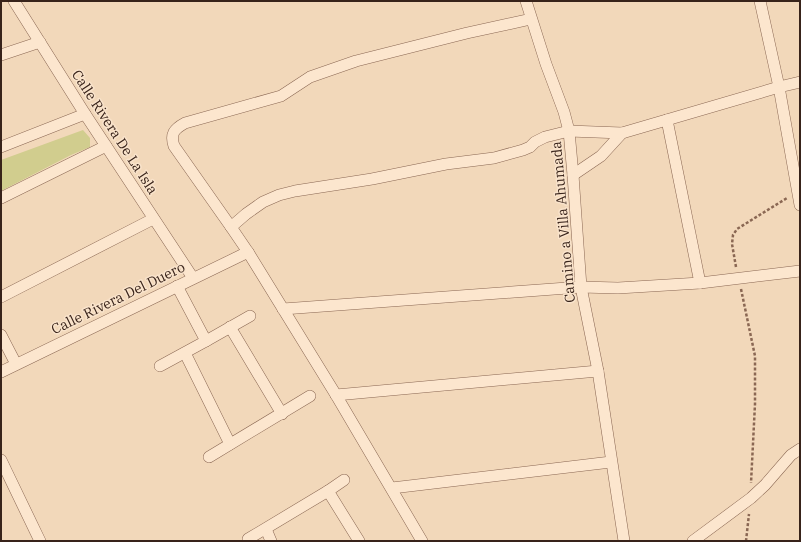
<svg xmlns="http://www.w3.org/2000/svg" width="801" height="542" viewBox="0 0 801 542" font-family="'IBM Plex Serif',serif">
  <rect width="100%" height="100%" fill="#f2d8ba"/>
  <polygon fill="#d1cd8e" points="83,130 90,138 90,147 71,155 1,191 1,160"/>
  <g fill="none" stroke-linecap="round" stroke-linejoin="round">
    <g stroke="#8a6753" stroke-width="12">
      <g id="minor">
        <polyline points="14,1 85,114 193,278"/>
        <polyline points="526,1 546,64 564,112 569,131 573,175 581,287 598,371 624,541"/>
        <polyline points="760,1 779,87 800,205"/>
        <polyline points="1,55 40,42"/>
        <polyline points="667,120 700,283"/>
        <polyline points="1,147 85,114"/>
        <polyline points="573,175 601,156 622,133"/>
        <polyline points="1,198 106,146"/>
        <polyline points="231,227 246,214 263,202 279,195 295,191 372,179 446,164 494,158 523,150 530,147 535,142 545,137 569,131 622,133 779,87 800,82"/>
        <polyline points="177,286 206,341"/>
        <polyline points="1,297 153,219"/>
        <polyline points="283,309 581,287 618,288 700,283 800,271"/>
        <polyline points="230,327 282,414"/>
        <polyline points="1,335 16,364"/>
        <polyline points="185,353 230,444"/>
        <polyline points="160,366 206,341 250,316"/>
        <polyline points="1,372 248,252"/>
        <polyline points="336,395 598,371"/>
        <polyline points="209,457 310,396"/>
        <polyline points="1,460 40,541"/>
        <polyline points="392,488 611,462"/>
        <polyline points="328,491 359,541"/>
        <polyline points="266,529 271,541"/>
        <polyline points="248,539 328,491 344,480"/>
        <path d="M 422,541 L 336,395 L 248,252 L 231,227 L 174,146 C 170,134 174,129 185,123 L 281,96 L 310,77 L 356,61 L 467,33 L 531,19"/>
        <polyline points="693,541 751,498 765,485 791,455 800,449"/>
      </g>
    </g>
    <g stroke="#8a6753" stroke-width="2.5" stroke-dasharray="3 2" stroke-linecap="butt">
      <polyline points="736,267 732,244 733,235 737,229 787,198"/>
      <polyline points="741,289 755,356 755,404 751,483"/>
      <polyline points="746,541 749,514"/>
    </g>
    <use href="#minor" stroke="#fce6ce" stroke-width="11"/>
  </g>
  <g text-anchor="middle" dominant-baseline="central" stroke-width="3" stroke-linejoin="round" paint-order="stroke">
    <g font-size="14" fill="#38231a" stroke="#f9e3cb">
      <text transform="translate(115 132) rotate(57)">Calle Rivera De La Isla</text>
      <text transform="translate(563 222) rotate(-95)">Camino a Villa Ahumada</text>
      <text transform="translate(118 298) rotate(-26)">Calle Rivera Del Duero</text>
    </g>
  </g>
  <rect width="801" height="542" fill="none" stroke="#38231a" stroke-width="4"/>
</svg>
